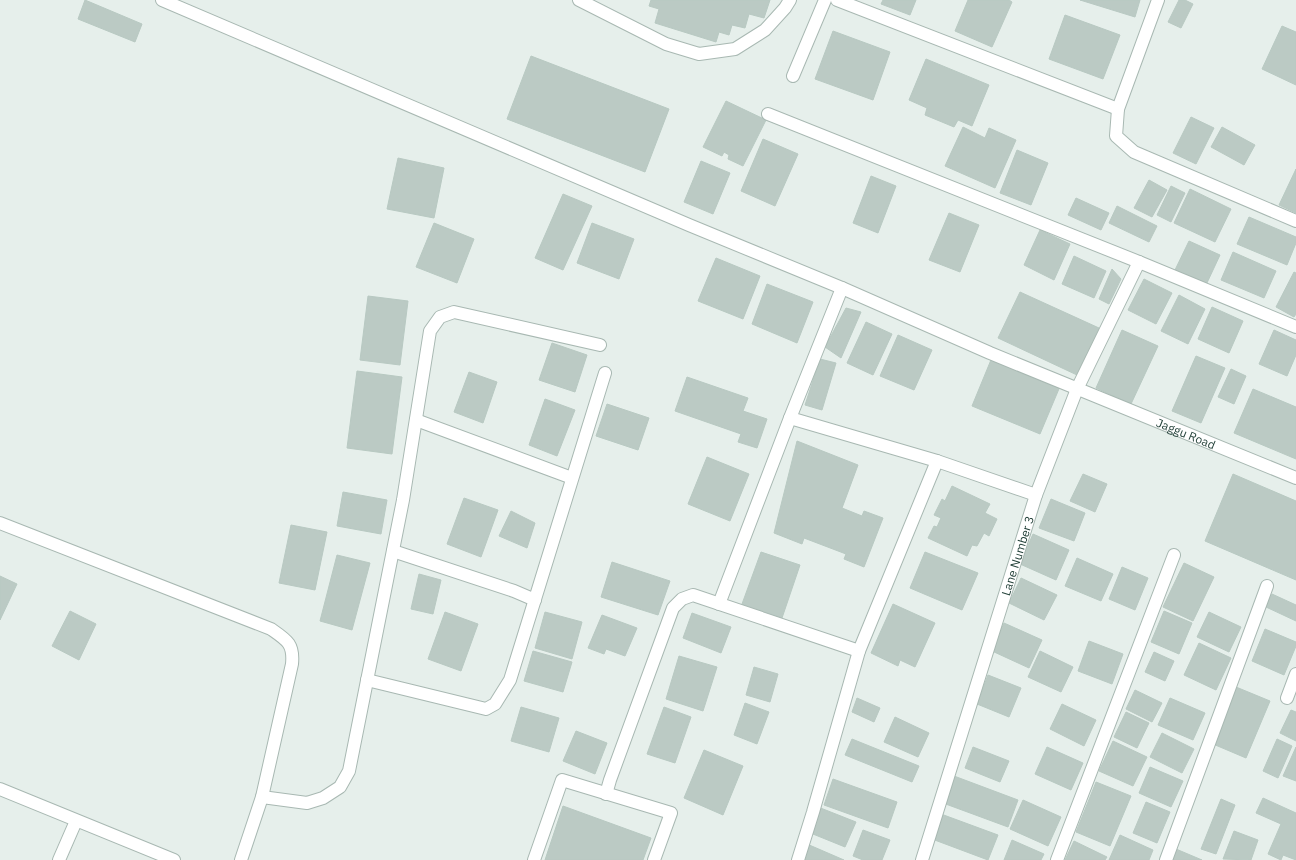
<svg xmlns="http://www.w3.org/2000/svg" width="1296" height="860" viewBox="0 0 1296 860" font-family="'IBM Plex Sans',sans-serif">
  <rect width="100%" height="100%" fill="#e6efeb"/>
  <g fill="#bbcac4" stroke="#b8c9c2">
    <polygon points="85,0 142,24 135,42 78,19"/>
    <polygon points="651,0 770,0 764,18 749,14 745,28 732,25 729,35 719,32 716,42 655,23 659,9 649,6"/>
    <polygon points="883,0 916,0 910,15 881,4"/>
    <polygon points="968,0 1009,0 1012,2 992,47 955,31"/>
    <polygon points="1080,0 1140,0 1135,17"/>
    <polygon points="1179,0 1185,0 1193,4 1181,28 1168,22"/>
    <polygon points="1065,15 1120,35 1103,79 1049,59"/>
    <polygon points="1282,26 1296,32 1296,85 1262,69"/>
    <polygon points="833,31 890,52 873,100 815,79"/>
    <polygon points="531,56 669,109 645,172 507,119"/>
    <polygon points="926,59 989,85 972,126 958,120 954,127 925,115 927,108 909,100"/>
    <polygon points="726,101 766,120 743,166 728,159 729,155 724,152 722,156 703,147"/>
    <polygon points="1191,117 1214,128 1196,164 1173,153"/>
    <polygon points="963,127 985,138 989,128 1016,140 995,188 945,166"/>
    <polygon points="1222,127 1255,145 1244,165 1211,147"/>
    <polygon points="763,139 798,154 775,206 741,191"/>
    <polygon points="1017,150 1048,163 1031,205 1000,193"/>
    <polygon points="398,158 444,168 434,218 387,209"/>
    <polygon points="701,161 730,173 713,214 684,202"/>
    <polygon points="1296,169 1296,213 1279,205"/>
    <polygon points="871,176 896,186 878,233 853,223"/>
    <polygon points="1149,180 1167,190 1152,217 1134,208"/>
    <polygon points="1171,186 1185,193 1171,222 1157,215"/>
    <polygon points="1190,189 1231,209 1215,242 1174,223"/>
    <polygon points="563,194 592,206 563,270 535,258"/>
    <polygon points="1076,198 1109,213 1101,230 1068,215"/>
    <polygon points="1117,206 1157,226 1149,242 1109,223"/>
    <polygon points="949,213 979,225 960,272 929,260"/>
    <polygon points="1249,217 1296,237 1296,243 1287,265 1237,244"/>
    <polygon points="434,223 474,239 457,283 416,267"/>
    <polygon points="592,223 634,239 619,279 577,263"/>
    <polygon points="1040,230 1070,244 1054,280 1024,265"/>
    <polygon points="1189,241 1220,255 1206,285 1175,270"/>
    <polygon points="1233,252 1276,271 1264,298 1221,280"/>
    <polygon points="1074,256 1106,271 1094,298 1062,284"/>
    <polygon points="716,258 760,276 743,319 698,301"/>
    <polygon points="1112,269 1121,279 1109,304 1099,299"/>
    <polygon points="1294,272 1296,273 1296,314 1294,317 1276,307"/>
    <polygon points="1144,279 1172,293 1156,324 1128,310"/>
    <polygon points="767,284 813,302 797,343 752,324"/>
    <polygon points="1020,292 1099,328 1077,375 998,338"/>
    <polygon points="1179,295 1205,309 1188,344 1161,331"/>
    <polygon points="368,296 408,301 400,365 360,360"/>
    <polygon points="1212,307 1243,321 1229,353 1198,339"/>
    <polygon points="846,308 861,312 841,358 825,347"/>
    <polygon points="866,322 892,334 873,375 847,363"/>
    <polygon points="1122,330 1158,346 1131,404 1096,388"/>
    <polygon points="1274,330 1296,340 1296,355 1287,376 1259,364"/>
    <polygon points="898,335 932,350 914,390 880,376"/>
    <polygon points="552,343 587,355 575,392 539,380"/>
    <polygon points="993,355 1061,384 1040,434 972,406"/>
    <polygon points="1196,356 1225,368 1201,423 1172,411"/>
    <polygon points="820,359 836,363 822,410 805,405"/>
    <polygon points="1231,369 1246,376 1234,404 1218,397"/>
    <polygon points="357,371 402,377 392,454 347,448"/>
    <polygon points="469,372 497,382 483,423 454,412"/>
    <polygon points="687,377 748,398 743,411 767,419 757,448 738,442 741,434 675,411"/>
    <polygon points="1253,389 1296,407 1296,459 1234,433"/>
    <polygon points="545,399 575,410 557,456 529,445"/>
    <polygon points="607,404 649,418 638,450 596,436"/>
    <polygon points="797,441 858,465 842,508 862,516 864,511 883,518 864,567 844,559 846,554 804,538 802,544 774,533"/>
    <polygon points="707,457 749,474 730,521 688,504"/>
    <polygon points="1083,474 1107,484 1095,512 1070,501"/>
    <polygon points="1233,474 1296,501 1296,580 1205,541"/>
    <polygon points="952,486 990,504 985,513 997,519 989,536 984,533 977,546 972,545 967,556 928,538 934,526 937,527 941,518 934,515 942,499 945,501"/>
    <polygon points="343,492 387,500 381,534 337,526"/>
    <polygon points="464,498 498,510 481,557 447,544"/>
    <polygon points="1051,499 1085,513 1074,541 1039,528"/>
    <polygon points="511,511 535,523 527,548 499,536"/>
    <polygon points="291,525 327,532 315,590 279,583"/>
    <polygon points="1033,534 1069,550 1056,580 1020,564"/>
    <polygon points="761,552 800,565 782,618 742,604"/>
    <polygon points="925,552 978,573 962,610 910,588"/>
    <polygon points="337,555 370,563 352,630 320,621"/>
    <polygon points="1077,558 1113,574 1101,601 1065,586"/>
    <polygon points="612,562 670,581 658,615 601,597"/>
    <polygon points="1184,563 1214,577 1193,621 1163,607"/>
    <polygon points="1122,567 1148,578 1135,610 1109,599"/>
    <polygon points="419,574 441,580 433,614 411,609"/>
    <polygon points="0,576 17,584 0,620"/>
    <polygon points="1021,578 1057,595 1044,620 1009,603"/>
    <polygon points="1272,594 1296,605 1296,621 1266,607"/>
    <polygon points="893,604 935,623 915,667 900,660 898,666 871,653"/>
    <polygon points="70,611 96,624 79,660 52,646"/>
    <polygon points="1164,611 1192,623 1179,654 1151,642"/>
    <polygon points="445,612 478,624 461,671 428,659"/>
    <polygon points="545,612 582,622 572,659 535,648"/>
    <polygon points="1209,612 1241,627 1229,652 1197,637"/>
    <polygon points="692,613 731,627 721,653 683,638"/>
    <polygon points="602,615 637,628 625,656 606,649 604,654 588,648"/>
    <polygon points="1004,623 1042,640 1029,668 992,651"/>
    <polygon points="1265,629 1296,642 1296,646 1284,675 1252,661"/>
    <polygon points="1089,641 1123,654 1112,684 1078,671"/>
    <polygon points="1199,643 1231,658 1216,690 1184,675"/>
    <polygon points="533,651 572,662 563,692 524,681"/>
    <polygon points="1040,651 1073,667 1061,692 1028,677"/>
    <polygon points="1154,652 1174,661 1165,681 1145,672"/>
    <polygon points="679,656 717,667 703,711 666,699"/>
    <polygon points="754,667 778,674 770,702 746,695"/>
    <polygon points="988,675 1021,688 1009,717 977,704"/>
    <polygon points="1236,687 1270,701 1246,758 1213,744"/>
    <polygon points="1135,690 1162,703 1152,722 1126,709"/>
    <polygon points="857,698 880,708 874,722 852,712"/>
    <polygon points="1170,698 1205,713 1193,740 1158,725"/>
    <polygon points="745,703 769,712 757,744 734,735"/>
    <polygon points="1062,704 1096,720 1084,746 1050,729"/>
    <polygon points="521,707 559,718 549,752 511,741"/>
    <polygon points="664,707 691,717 675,763 647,754"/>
    <polygon points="1291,710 1296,712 1296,741 1280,733"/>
    <polygon points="1126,712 1149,723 1137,748 1114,737"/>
    <polygon points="895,717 929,733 918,757 884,742"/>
    <polygon points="576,731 607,743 595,774 563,761"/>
    <polygon points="1162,733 1194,749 1182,773 1150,757"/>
    <polygon points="852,739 919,766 912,782 845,755"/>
    <polygon points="1277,739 1292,746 1278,778 1263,771"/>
    <polygon points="1113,741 1147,757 1133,786 1099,771"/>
    <polygon points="973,747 1009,761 1000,782 965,768"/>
    <polygon points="1047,747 1083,763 1071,790 1035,774"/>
    <polygon points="1296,747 1296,781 1283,776"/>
    <polygon points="704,750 743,766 723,815 684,798"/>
    <polygon points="1150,767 1183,781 1171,807 1139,793"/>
    <polygon points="954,776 1018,800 1008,827 943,803"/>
    <polygon points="833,779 897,802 888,828 824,805"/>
    <polygon points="1096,782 1131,796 1110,846 1076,832"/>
    <polygon points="1263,798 1296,813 1296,860 1283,855 1281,860 1268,854 1281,824 1256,813"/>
    <polygon points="1221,799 1235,805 1216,854 1201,849"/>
    <polygon points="1023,800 1061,817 1048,846 1010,829"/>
    <polygon points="1146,802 1170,812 1157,843 1133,833"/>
    <polygon points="563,806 651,838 643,860 545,860"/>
    <polygon points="818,807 856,822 845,847 808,832"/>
    <polygon points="941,814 998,835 988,860 932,839"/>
    <polygon points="863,830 890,840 882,860 863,860 853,856"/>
    <polygon points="1234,831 1258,840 1251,860 1223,859"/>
    <polygon points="1120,835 1153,850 1149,860 1109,860"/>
    <polygon points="1012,840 1044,854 1041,860 1004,860"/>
    <polygon points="1074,841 1107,857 1105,860 1065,860"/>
    <polygon points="807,844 844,860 800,860"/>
    <polygon points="1176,849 1202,860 1171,860"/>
  </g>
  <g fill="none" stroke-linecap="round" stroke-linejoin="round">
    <g stroke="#a8b8b2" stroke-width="14">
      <g id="lane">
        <polyline points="579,0 666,44 699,54 735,49 765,30 785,8 790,0"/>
        <polyline points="1287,698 1296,674"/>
      </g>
    </g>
    <g stroke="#a8b8b2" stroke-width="14">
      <g id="street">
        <path id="s1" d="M 162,0 L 689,225 L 842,288 L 990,353 L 1296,478"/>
        <polyline points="837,0 1118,109"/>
        <polyline points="1158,0 1118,109 1116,136 1134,152 1296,221"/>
        <polyline points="793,76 825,0"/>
        <polyline points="768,114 1139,262 1296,327"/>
        <polyline points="790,418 937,461 1036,495"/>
        <polyline points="416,420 572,478"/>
        <path d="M 0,523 L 271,629 C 287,640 294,644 292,664 L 262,797 L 241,860"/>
        <polyline points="393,551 514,591 535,600"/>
        <polyline points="719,604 790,418 842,288"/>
        <polyline points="367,680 486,709 495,704 510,680 605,373"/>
        <polyline points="0,789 174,860"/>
        <polyline points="606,794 610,780 673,608 682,599 693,595 859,651"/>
        <polyline points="262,797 307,803 323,798 340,787 349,771 403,500 430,331 440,317 454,312 600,345"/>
        <polyline points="59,860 76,821"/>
        <polyline points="534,860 562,780 671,813 654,860"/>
        <polyline points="798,860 813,812 859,651 937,461"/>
        <path id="s2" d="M 922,860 L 1036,495 L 1077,389 L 1139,262"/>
        <polyline points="1057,860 1174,555"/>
        <polyline points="1166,860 1267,586"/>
      </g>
    </g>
    <use href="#lane" stroke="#fff" stroke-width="12"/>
    <use href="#street" stroke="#fff" stroke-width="12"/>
  </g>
  <g text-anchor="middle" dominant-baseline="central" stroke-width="3" stroke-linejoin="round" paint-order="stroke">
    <g font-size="12" fill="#24423a" stroke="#f7fbf9">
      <text stroke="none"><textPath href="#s1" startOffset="1112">Jaggu Road</textPath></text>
      <text stroke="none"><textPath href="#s2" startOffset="319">Lane Number 3</textPath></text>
    </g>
  </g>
</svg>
